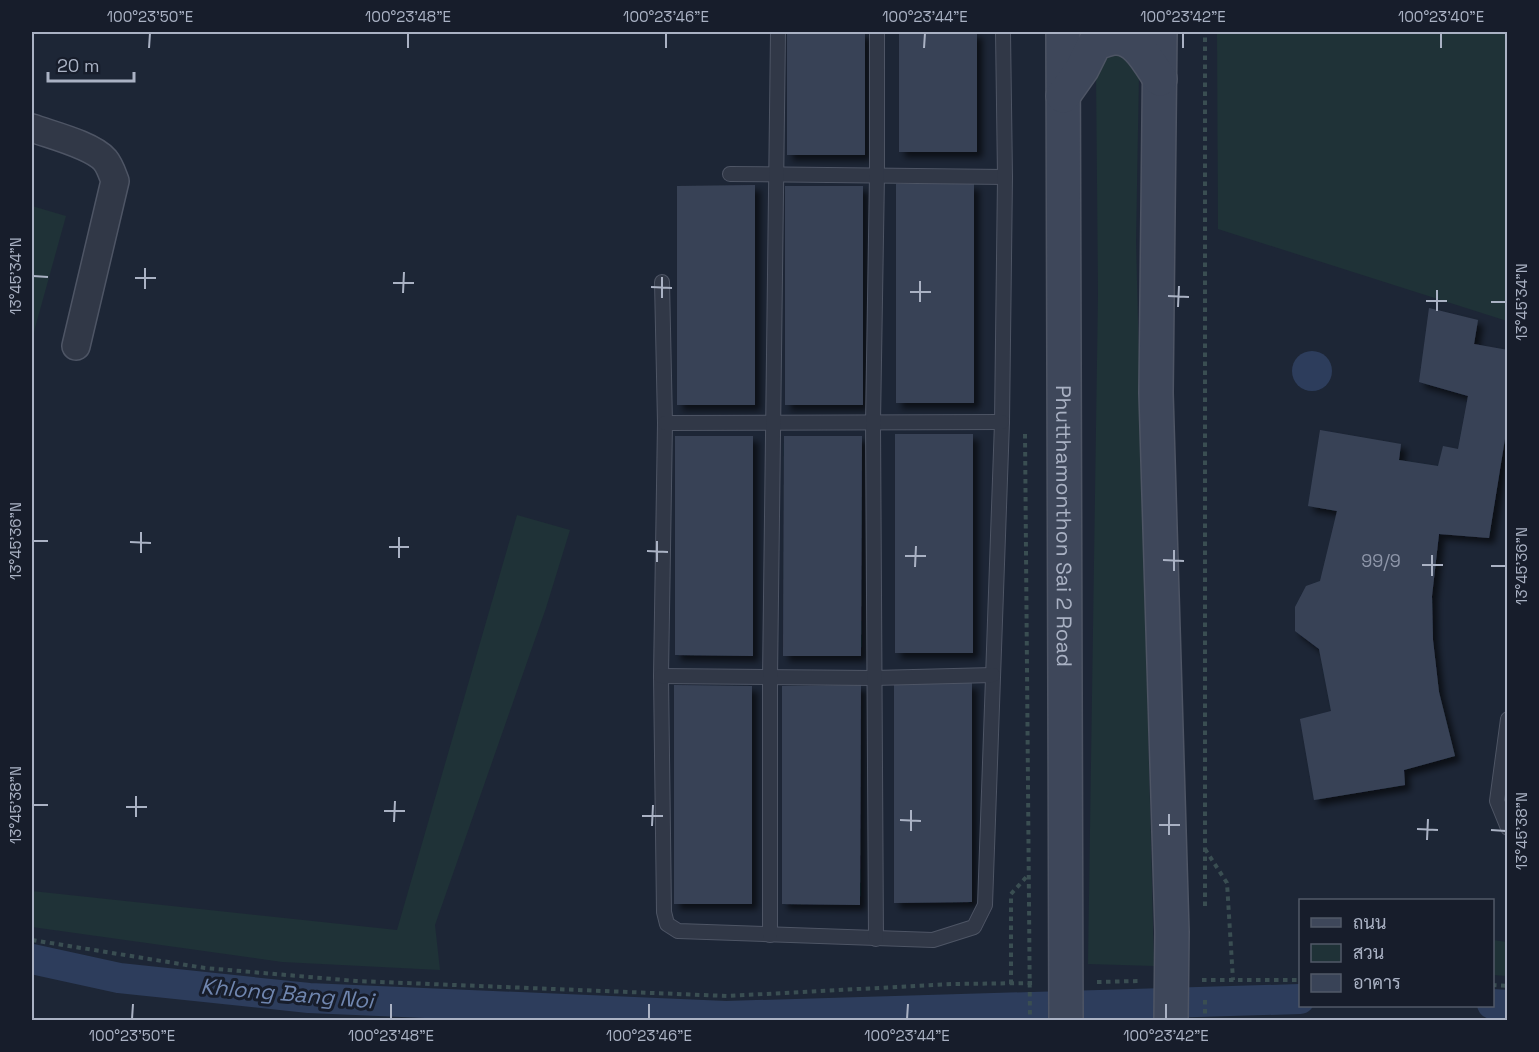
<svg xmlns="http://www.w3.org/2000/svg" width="1539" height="1052" viewBox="0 0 1539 1052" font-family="'Space Grotesk',Sarabun,sans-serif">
  <defs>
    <filter id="shadow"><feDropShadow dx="5.5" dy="5.5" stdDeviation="3" flood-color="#0009"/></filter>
  </defs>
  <rect width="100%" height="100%" fill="#1d2636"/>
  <g fill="#1f3237">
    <polygon points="1217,32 1507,32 1507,321 1218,229"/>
    <polygon points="1120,54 1139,74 1136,241 1154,966 1088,964 1098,294 1096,72 1104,57"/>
    <polygon points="32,206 66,216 35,328 32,346"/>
    <polygon points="517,515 570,530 546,608 435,925 440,970 282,962 32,927 32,891 397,930"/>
    <polygon points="1493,940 1507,942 1507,976 1493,975"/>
  </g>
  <circle fill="#2d3d5c" cx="1312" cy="371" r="20"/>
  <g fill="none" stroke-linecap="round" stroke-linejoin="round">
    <g stroke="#2d3d5c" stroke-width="30">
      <polyline points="32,959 119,978 309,998 726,1016 1300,999"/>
      <polyline points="1492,1004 1508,1005"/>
    </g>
  </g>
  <g fill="#394357" filter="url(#shadow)">
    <rect x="787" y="32" width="78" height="123"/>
    <rect x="899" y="32" width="78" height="120"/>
    <rect x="896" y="184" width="78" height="219"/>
    <polygon points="755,185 755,405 677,405 677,186"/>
    <rect x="785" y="186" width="78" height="219"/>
    <polygon points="1429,308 1478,320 1474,344 1508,350 1508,420 1489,538 1439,534 1432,596 1433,640 1439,692 1455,756 1404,770 1405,785 1314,800 1300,719 1331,711 1319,649 1295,631 1295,607 1306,586 1320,581 1337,511 1308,506 1320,430 1401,444 1399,460 1438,466 1443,446 1458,449 1468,396 1419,382"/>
    <rect x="895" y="434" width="78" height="219"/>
    <polygon points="675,436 753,436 753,656 675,655"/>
    <polygon points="784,436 862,436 861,656 783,656"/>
    <polygon points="894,683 972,683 972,902 894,903"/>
    <polygon points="674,685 752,686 752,904 674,904"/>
    <polygon points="861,685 860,905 782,904 782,686"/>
  </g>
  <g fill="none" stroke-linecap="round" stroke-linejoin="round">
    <g stroke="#4e5565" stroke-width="16">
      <g id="lane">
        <polyline points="730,174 1005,177"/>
        <polyline points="662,282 665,423 661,676 664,912 667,924 678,931 933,940 974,927 985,905 1002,422 1005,177 1003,32"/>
        <polyline points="665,423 1002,422"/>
        <polyline points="661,676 874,678 993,675"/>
        <polyline points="1508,719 1497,801 1508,828"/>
        <polyline points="770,935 770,678 778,32"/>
        <polyline points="876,939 873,423 877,175 877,32"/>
      </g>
    </g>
    <g stroke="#4e5565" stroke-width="30">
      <path id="street" d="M 32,128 C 51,135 92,145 105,160 C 110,166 112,173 115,181 L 76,346"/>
    </g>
    <g stroke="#4e5565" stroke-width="36">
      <g id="secondary">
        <path id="s1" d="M 1063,32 L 1066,1020"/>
        <polyline points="1160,32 1156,393 1172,932 1171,1020"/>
        <path d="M 1063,96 L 1082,69 L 1095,43 C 1101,42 1109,38 1115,38 C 1137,37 1149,63 1160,79"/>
      </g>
    </g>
    <g stroke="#3a4e52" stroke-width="4" stroke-dasharray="4.5 4.5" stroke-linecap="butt">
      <polyline points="1025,434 1030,1020"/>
      <polyline points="1205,849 1227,883 1233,980"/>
      <polyline points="1205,906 1205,32"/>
      <polyline points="32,940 205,968 356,981 727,996 953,984 1035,983"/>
      <polyline points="1202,980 1300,980"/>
      <polyline points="1097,982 1140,981"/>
      <polyline points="1011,984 1011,894 1029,874"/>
      <polyline points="1492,985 1508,986"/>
      <polyline points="1205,1000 1205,1020"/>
    </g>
    <use href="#lane" stroke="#313847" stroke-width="14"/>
    <use href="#street" stroke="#313847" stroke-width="27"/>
    <use href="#secondary" stroke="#3e475a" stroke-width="33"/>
  </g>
  <path fill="none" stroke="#aab2c4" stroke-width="2" d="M 149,48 L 150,33M 408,48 L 408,33M 666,48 L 666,33M 924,48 L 925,33M 1183,48 L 1183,33M 1441,48 L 1441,33M 33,276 L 48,277M 135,278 L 156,278M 393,283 L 414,283M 651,287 L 672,288M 145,289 L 145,268M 910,292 L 931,292M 403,293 L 404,272M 1168,296 L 1189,297M 662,298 L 662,277M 1426,301 L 1447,301M 920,302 L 920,281M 1491,302 L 1506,302M 1178,307 L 1179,286M 1437,311 L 1437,290M 33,541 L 48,541M 130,542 L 151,543M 389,547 L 409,547M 647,551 L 668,552M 141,553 L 141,532M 905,556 L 926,556M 399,558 L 399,537M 1163,560 L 1184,561M 657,562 L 657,541M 1422,565 L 1443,565M 1491,566 L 1506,566M 915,567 L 916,546M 1174,571 L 1174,550M 1432,576 L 1432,555M 33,805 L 48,805M 126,807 L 147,807M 384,811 L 405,811M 642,816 L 663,816M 136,817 L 136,796M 900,820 L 921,821M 394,822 L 395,801M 1159,825 L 1180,825M 652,826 L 653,805M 1417,829 L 1438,830M 1491,830 L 1506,831M 911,831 L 911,810M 1169,835 L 1169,814M 1427,840 L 1428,819M 132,1019 L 133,1004M 391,1019 L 391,1004M 649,1019 L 649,1004M 907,1019 L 908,1004M 1166,1019 L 1166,1004"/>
  <g text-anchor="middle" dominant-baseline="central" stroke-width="6" stroke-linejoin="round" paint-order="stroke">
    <g font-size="18" fill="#8e96a9">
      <text x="1381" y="560">99/9</text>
    </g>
    <g font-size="21" fill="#aab2c4" stroke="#171d2b">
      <text stroke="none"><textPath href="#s1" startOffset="494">Phutthamonthon Sai 2 Road</textPath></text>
    </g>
    <g font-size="22" font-style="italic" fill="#7086af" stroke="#171d2b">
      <text transform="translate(287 993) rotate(5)">Khlong Bang Noi</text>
    </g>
  </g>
  <rect width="1539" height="1052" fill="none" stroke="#171d2b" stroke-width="66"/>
  <rect x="1299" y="899" width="195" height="108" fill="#171d2b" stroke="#525968" stroke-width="1.5"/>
  <rect x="1311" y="918" width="30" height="9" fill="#3e475a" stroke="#525968" stroke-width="1.5"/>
  <text x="1353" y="929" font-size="18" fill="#aab2c4">ถนน</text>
  <rect x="1311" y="944" width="30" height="18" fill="#1f3237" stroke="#525968" stroke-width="1.5"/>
  <text x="1353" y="959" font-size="18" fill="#aab2c4">สวน</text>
  <rect x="1311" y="974" width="30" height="18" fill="#394357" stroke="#525968" stroke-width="1.5"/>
  <text x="1353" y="989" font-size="18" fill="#aab2c4">อาคาร</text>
  <path d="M48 72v9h86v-9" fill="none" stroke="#aab2c4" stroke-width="3"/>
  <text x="57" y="72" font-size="18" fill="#aab2c4" stroke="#171d2b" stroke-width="4.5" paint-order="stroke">20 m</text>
  <rect x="33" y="33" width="1473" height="986" fill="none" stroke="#aab2c4" stroke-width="2"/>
  <g font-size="15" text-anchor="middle" fill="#aab2c4">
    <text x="150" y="22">100°23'50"E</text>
    <text x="408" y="22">100°23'48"E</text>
    <text x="666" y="22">100°23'46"E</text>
    <text x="925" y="22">100°23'44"E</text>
    <text x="1183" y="22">100°23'42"E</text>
    <text x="1441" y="22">100°23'40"E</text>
    <text transform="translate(16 276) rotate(-90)" y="5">13°45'34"N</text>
    <text transform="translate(1522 302) rotate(-90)" y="5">13°45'34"N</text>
    <text transform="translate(16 541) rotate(-90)" y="5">13°45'36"N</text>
    <text transform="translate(1522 566) rotate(-90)" y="5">13°45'36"N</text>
    <text transform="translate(16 805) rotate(-90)" y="5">13°45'38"N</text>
    <text transform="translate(1522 831) rotate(-90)" y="5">13°45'38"N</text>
    <text x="132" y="1041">100°23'50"E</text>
    <text x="391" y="1041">100°23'48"E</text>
    <text x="649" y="1041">100°23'46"E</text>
    <text x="907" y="1041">100°23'44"E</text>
    <text x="1166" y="1041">100°23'42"E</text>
  </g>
</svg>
